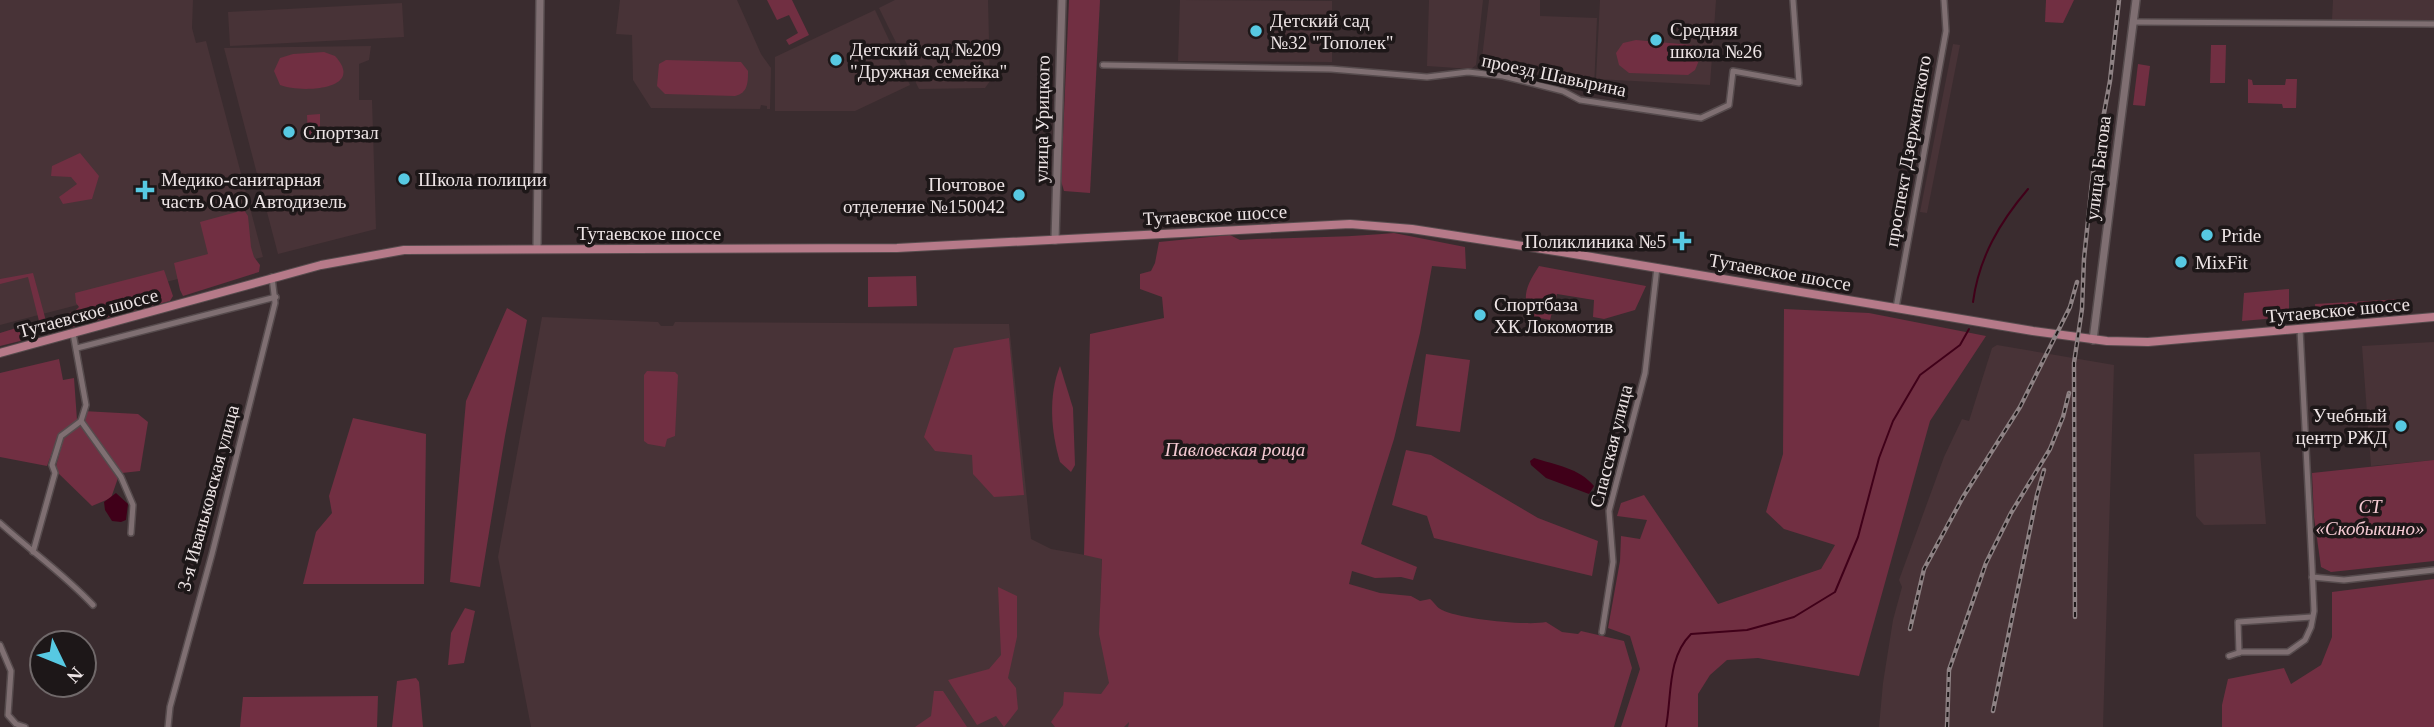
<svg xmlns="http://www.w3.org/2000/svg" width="2434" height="727" viewBox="0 0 2434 727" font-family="'Times New Roman',serif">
  <rect width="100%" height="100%" fill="#3a2c2f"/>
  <g fill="#483337">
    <polygon points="0,0 193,0 192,28 196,43 206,41 263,257 0,325"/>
    <polygon points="620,0 737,0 761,54 771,68 770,109 767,109 767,106 761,105 760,109 651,108 633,80 632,35 616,34"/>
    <polygon points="895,0 988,0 990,81 985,88 919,89 879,8"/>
    <polygon points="1180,0 1332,1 1332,62 1178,61"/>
    <polygon points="1429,0 1483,0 1476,65 1471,69 1427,66"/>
    <polygon points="1489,0 1540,0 1540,16 1597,18 1594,89 1544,72 1481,66"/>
    <polygon points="1600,0 1716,0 1710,85 1596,79"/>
    <polygon points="2333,0 2434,0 2434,21 2332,20"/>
    <polygon points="402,3 404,37 230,46 228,12"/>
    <polygon points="875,10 910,85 855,111 775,111 775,57"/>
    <polygon points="1953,44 1960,45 1927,213 1920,212"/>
    <polygon points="371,46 369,60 359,64 359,100 372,100 376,229 278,254 224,48"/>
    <polygon points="542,317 658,322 661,326 673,326 675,322 1009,324 1031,539 1051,549 1102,558 1100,608 1137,689 1128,727 531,727 498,557"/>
    <polygon points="2434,342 2434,460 2371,466 2362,346"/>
    <polygon points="1997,345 2114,365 2103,727 1879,727 1883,683 1893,620 1902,587 1899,580 1944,457 1962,419 1969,421 1992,348"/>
    <polygon points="2260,452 2266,524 2204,525 2196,516 2194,454"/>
  </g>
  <g fill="#712f42">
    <polygon points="767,0 792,0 809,35 789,45 786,40 798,33 789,15 777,20"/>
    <polygon points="1069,0 1100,0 1090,193 1064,191 1061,181"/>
    <polygon points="2046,0 2074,0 2063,23 2045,22"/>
    <polygon points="1636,40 1692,45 1700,58 1695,70 1688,75 1629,73 1619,65 1616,53 1623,43"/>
    <polygon points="2211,45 2226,45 2225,83 2210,83"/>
    <path d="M 324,52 L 335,56 C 367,91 299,93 280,85 L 274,71 L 280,58 L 293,54 Z"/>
    <path d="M 666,60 L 741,62 L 748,71 C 748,82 748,93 735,96 L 665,94 L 657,86 L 659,64 Z"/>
    <polygon points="2138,64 2150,66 2145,106 2133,105"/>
    <polygon points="2248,79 2252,80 2253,85 2285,85 2286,79 2297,79 2296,108 2283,108 2282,104 2248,103"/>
    <polygon points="320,114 320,142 308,142 307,115"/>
    <polygon points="80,153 99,176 92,199 63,204 59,197 77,184 71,177 51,176 52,166"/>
    <polygon points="244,210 248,216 251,247 254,257 260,265 259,272 183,296 180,290 174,263 208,254 200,222"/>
    <path d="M 1394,233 L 1465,247 L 1466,269 L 1432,266 L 1420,333 L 1394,439 L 1361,544 L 1417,567 L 1413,580 L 1401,577 L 1375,578 L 1352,571 L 1349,584 L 1380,593 L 1411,596 L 1420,601 L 1430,599 C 1435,603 1437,608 1442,610 C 1459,619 1528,626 1546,622 L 1562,632 L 1578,634 L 1581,631 L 1624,641 L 1632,668 L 1614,727 L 1128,727 L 1129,722 L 1124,727 L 1055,727 L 1051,722 L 1063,705 L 1064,692 L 1101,694 L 1109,683 L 1099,634 L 1102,559 L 1084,555 L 1090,334 L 1164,318 L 1162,297 L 1140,289 L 1140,274 L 1151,271 L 1155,263 L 1159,242 L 1230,235 L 1240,240 C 1292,237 1343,238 1394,233 Z"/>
    <path d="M 1539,266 L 1646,286 L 1635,310 L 1604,319 L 1593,317 L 1594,300 L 1557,294 L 1550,320 L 1529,316 C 1522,294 1527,285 1539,266 Z"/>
    <polygon points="164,270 173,296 170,301 65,329 31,333 20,341 0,346 0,333 39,321 28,277 0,284 0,279 33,273 46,321 75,311 79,307 76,303 75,293"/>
    <polygon points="916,276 917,306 868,307 868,277"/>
    <polygon points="2289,289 2289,317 2242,321 2244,293"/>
    <polygon points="2402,299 2400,309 2316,316 2315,304"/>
    <polygon points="507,308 527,320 505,436 480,587 450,582 466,401"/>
    <polygon points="1784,309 1869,313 1986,336 1930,421 1859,676 1758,658 1727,660 1710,675 1698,694 1698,727 1621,727 1640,669 1630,636 1608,628 1620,561 1621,536 1640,539 1647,520 1617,516 1621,503 1644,495 1718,604 1821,569 1835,545 1784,529 1766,512 1783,454"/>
    <polygon points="1009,338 1024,495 994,497 973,474 972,455 935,451 924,437 954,348"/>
    <polygon points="1426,354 1470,360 1460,432 1416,426"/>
    <polygon points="59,359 63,380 74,378 77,420 59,434 47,466 0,457 0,373"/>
    <path d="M 1060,366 L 1073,408 L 1075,465 L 1071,472 L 1060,462 C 1051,432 1048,396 1060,366 Z"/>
    <polygon points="647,371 675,372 678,375 675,436 667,439 665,447 648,444 644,441 644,375"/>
    <polygon points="83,411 138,414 148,422 140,471 122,473 84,420"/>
    <polygon points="353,418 426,434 424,584 303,584 316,532 332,513 329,496"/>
    <polygon points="80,424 118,478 111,498 92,506 55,470 64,437"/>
    <polygon points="1406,450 1431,455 1538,518 1598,541 1592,576 1434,538 1427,516 1392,505"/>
    <polygon points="2434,460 2434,561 2331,572 2321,567 2314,517 2312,473"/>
    <polygon points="2434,579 2434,727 2222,727 2222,705 2228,679 2284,668 2291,684 2321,665 2332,637 2332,592"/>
    <polygon points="998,587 1017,596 1017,637 1008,678 1016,688 1018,709 1004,727 996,716 977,725 948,680 989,669 1001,655"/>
    <polygon points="465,608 475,611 464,663 448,665 451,633"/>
    <polygon points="416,678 419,682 423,727 392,727 397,681"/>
    <polygon points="934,691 943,691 967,727 915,727 931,716"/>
    <polygon points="378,696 377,727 240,727 243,697"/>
  </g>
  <g fill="#400019">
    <path d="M 1534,458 C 1556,465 1579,468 1594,486 L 1589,494 L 1546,478 L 1531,465 L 1530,461 Z"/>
    <polygon points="116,493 128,504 126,520 121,522 112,521 105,510 104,502"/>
  </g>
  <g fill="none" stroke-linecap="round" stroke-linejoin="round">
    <g stroke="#400019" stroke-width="2">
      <path d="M 1973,302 C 1979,257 2000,222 2028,189"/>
      <path d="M 1666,727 C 1672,695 1667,658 1691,634 L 1747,630 L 1794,617 L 1835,592 L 1858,537 L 1879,458 L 1893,421 L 1920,375 L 1960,345 L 1969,329"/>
    </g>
    <g stroke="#564b4d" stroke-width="8">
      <g id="street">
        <polyline points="2134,22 2434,24"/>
        <polyline points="1103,65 1331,69 1427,77 1468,72 1503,76 1563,91 1580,100 1701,118 1729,105 1733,71 1799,83 1793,0"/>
        <polyline points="1896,308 1946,31 1944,0"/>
        <polyline points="73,333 86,405 81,421 121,477 133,505 131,533"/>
        <polyline points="77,348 276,297"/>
        <path d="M 0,523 C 31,551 65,575 93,605"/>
        <polyline points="33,552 55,473 52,465 61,436 81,421"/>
        <polyline points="2312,577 2344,580 2434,570"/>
        <polyline points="1602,632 1613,562 1609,511 1645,373 1657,267"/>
        <polyline points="0,645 11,671 8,715 16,724 25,727"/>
        <polyline points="2239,653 2238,622 2312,617"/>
        <polyline points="2229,656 2241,652 2288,652 2305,640 2311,627 2314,611 2312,566 2300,329"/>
        <polyline points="168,727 170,707 212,554 275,303 272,277"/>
      </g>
    </g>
    <g stroke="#564b4d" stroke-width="10">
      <g id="secondary">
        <polyline points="1055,240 1062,0"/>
        <polyline points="537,249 540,0"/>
        <polyline points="2093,340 2136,0"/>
      </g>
    </g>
    <g stroke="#564b4d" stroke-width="10">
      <polyline id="primary" points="0,353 321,265 404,250 897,248 1350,224 1412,229 1562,252 2033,331 2107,341 2148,342 2434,317"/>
    </g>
    <use href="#street" stroke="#7f6f72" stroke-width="5"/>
    <use href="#secondary" stroke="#7f6f72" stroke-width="7"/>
    <use href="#primary" stroke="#b67a89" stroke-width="8"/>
    <g stroke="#8e8284" stroke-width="4.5">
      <g id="rail">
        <polyline points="2075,617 2074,363 2082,309 2084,259 2093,172 2110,81 2119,0"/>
        <polyline points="1910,629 1924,569 1963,497 2020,407 2070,307 2077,282"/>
        <polyline points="1993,711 2037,495 2044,470"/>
        <polyline points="1947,727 1949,670 1986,563 2011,513 2050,449 2063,417 2069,393"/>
      </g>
    </g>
    <use href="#rail" stroke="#1d1718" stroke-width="2" stroke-dasharray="5" stroke-linecap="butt"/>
  </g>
  <g fill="#57c9e2" stroke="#1d1718" stroke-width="2.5">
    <circle cx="1256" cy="31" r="7"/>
    <circle cx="1656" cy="40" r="7"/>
    <circle cx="836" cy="60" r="7"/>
    <circle cx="289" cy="132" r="7"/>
    <circle cx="404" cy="179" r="7"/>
    <path d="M141.5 179.5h7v7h7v7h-7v7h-7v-7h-7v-7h7z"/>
    <circle cx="1019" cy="195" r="7"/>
    <circle cx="2207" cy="235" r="7"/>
    <path d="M1678.5 230.5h7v7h7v7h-7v7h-7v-7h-7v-7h7z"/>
    <circle cx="2181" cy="262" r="7"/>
    <circle cx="1480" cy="315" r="7"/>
    <circle cx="2401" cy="426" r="7"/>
  </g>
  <g text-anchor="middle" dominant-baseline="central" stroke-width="7" stroke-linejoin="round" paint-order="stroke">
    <g font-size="19" fill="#ede4e5" stroke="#1d1718" text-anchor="start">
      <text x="1270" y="20">Детский сад<tspan x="1270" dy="22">№32 "Тополек"</tspan></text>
      <text x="1670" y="29">Средняя<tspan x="1670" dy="22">школа №26</tspan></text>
      <text x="850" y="49">Детский сад №209<tspan x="850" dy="22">"Дружная семейка"</tspan></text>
      <text x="303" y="132">Спортзал</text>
      <text x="161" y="179">Медико-санитарная<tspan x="161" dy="22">часть ОАО Автодизель</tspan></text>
      <text x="418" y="179">Школа полиции</text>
      <text x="1005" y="184" text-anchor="end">Почтовое<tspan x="1005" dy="22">отделение №150042</tspan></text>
      <text x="2221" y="235">Pride</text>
      <text x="1666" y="241" text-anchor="end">Поликлиника №5</text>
      <text x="2195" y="262">MixFit</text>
      <text x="1494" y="304">Спортбаза<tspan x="1494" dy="22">ХК Локомотив</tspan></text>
      <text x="2387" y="415" text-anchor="end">Учебный<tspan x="2387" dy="22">центр РЖД</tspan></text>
    </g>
    <g font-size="19" fill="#ede4e5" stroke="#1d1718">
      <text transform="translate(1554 75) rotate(12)">проезд Шавырина</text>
      <text transform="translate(1042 119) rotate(-89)">улица Урицкого</text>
      <text transform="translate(1908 151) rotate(-80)">проспект Дзержинского</text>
      <text transform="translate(2098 168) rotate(-83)">улица Батова</text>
      <text transform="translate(1215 215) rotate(-3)">Тутаевское шоссе</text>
      <text x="649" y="233">Тутаевское шоссе</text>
      <text transform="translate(1780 272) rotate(10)">Тутаевское шоссе</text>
      <text transform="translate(2338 310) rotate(-5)">Тутаевское шоссе</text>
      <text transform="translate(88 313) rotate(-15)">Тутаевское шоссе</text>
      <text transform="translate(1611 446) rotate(-76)">Спасская улица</text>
      <text transform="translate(208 498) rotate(-75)">3-я Иваньковская улица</text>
    </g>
    <g font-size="19" font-style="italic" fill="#f5cad3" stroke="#1d1718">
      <text x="1235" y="449">Павловская роща</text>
      <text x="2370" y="506">СТ<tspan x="2370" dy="22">«Скобыкино»</tspan></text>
    </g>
  </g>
  <g transform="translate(63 664) rotate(133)"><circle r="33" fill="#1d1718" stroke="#70696a" stroke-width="2"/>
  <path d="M0-5L12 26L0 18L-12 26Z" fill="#57c9e2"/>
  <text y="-10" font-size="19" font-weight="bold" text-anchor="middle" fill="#ede4e5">N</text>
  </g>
</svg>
